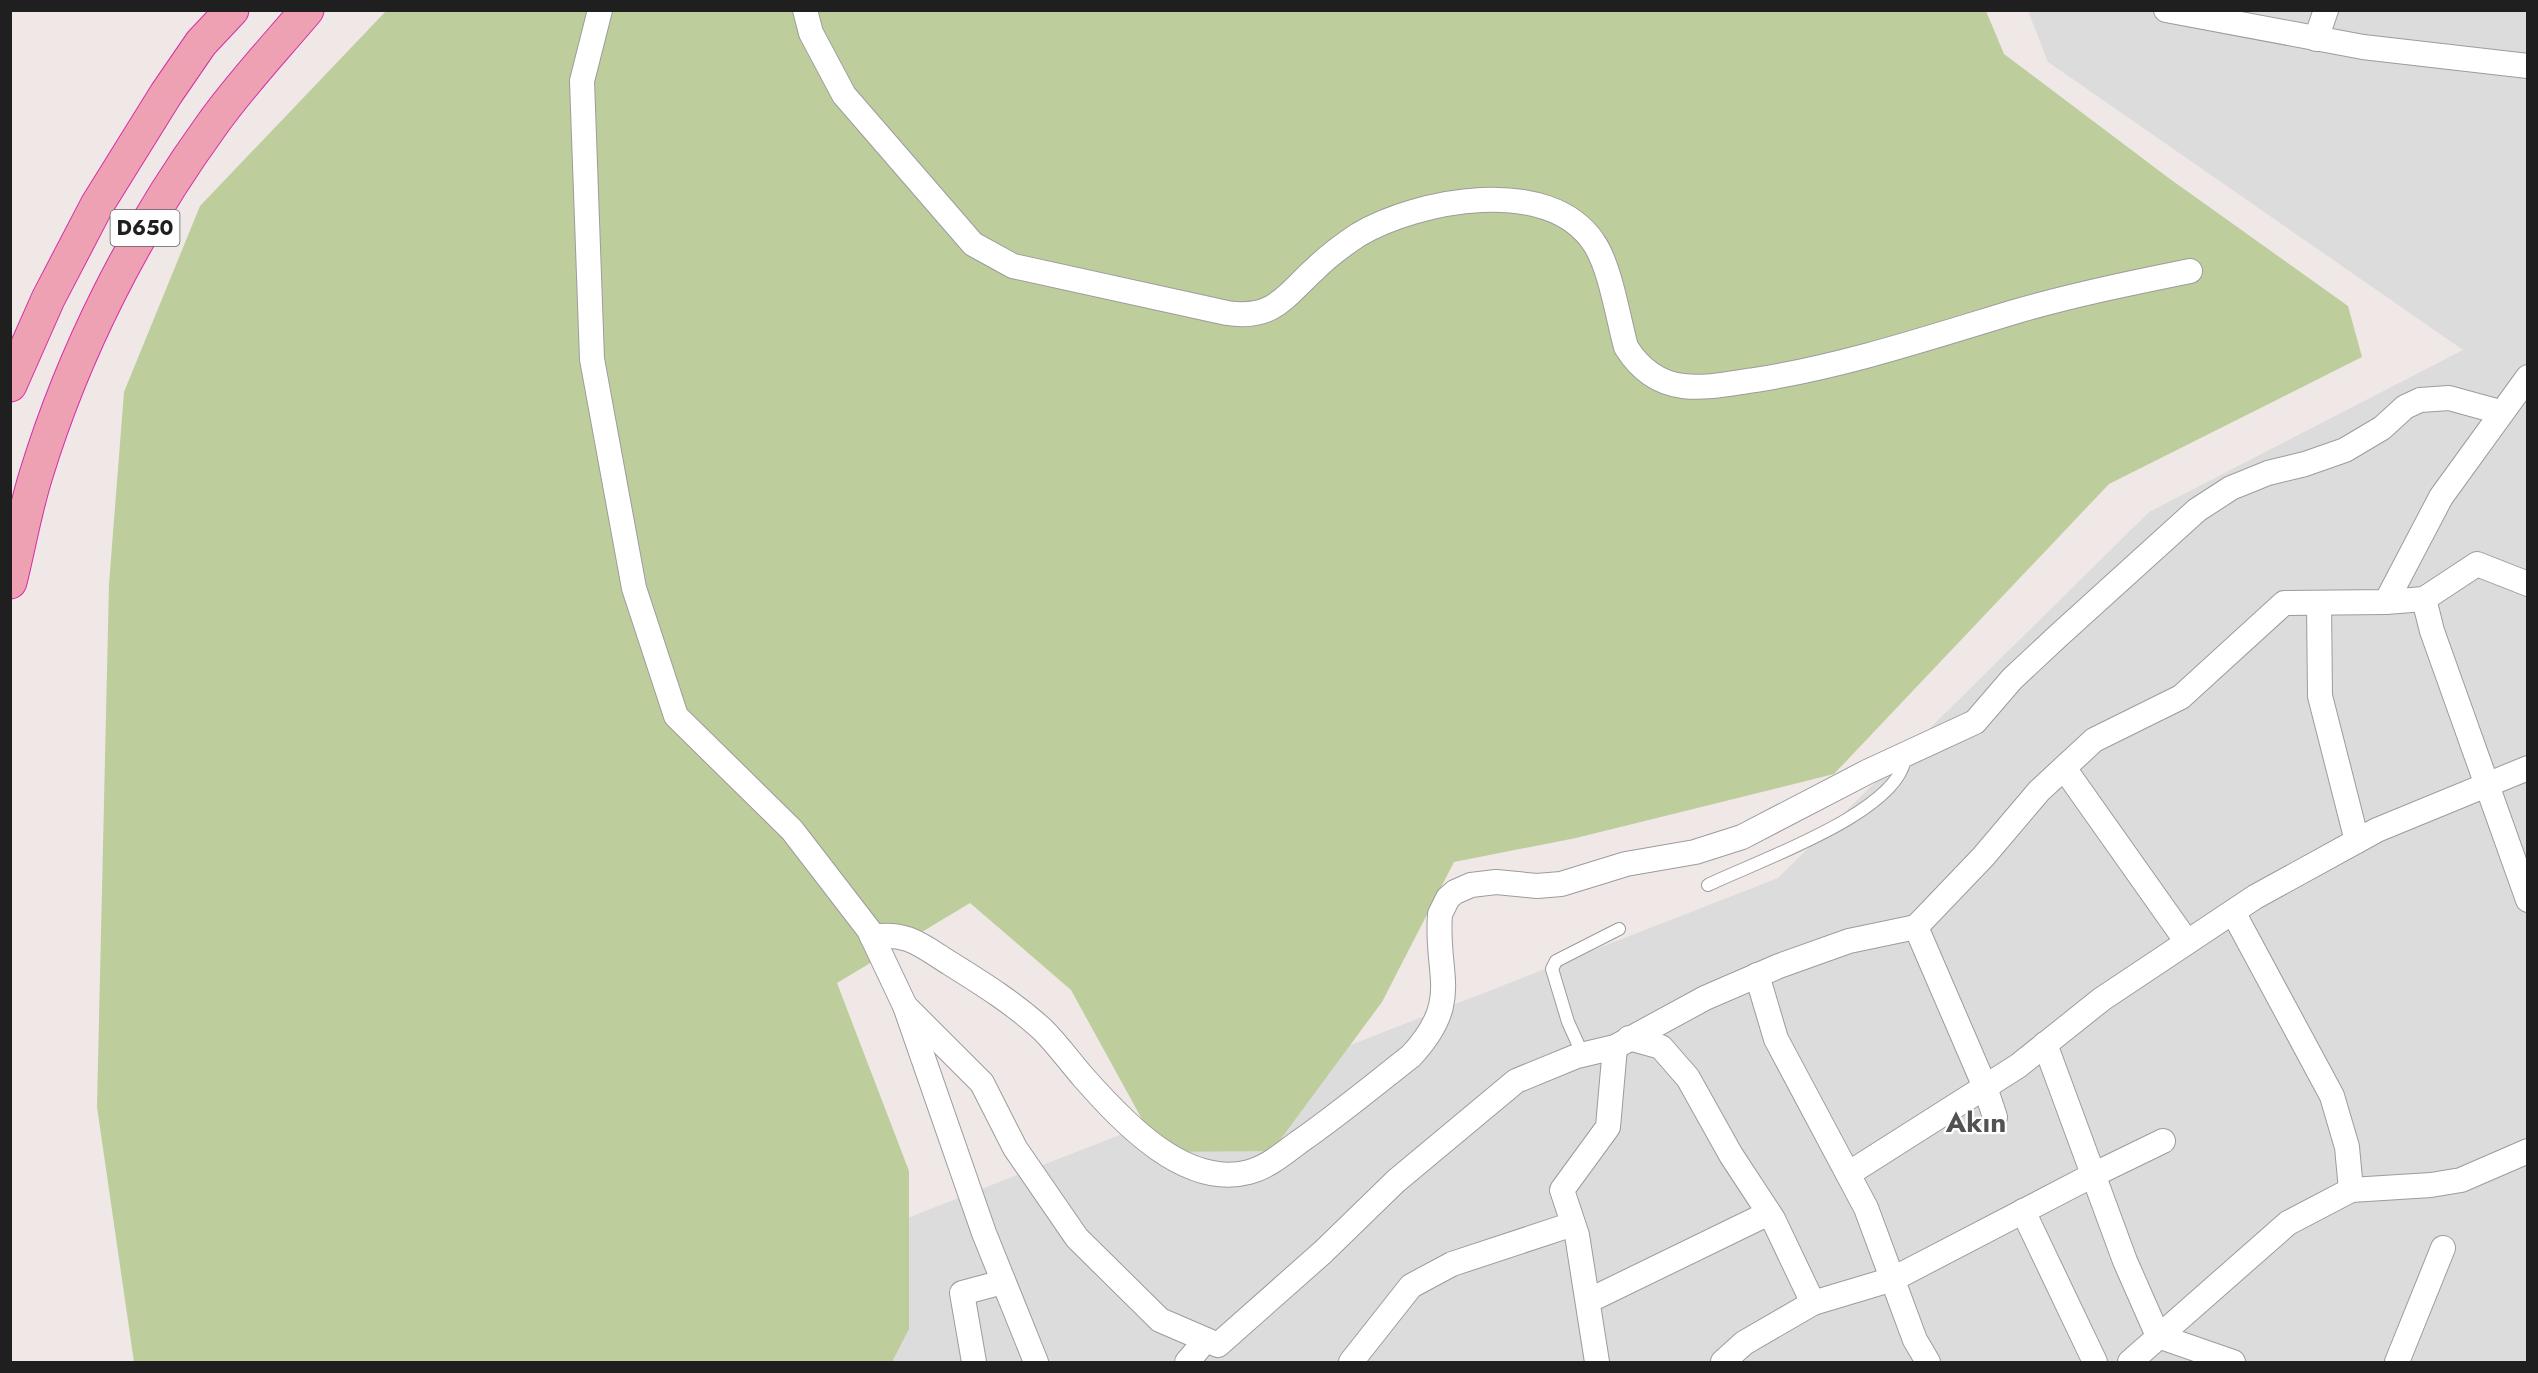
<svg xmlns="http://www.w3.org/2000/svg" width="2538" height="1373" viewBox="0 0 2538 1373" font-family="Jost,sans-serif">
  <rect width="100%" height="100%" fill="#efe8e6"/>
  <polygon fill="#dddcdd" points="2028,11 2527,11 2527,1362 793,1362 869,1233 1778,878 2149,512 2463,350 2048,62"/>
  <polygon fill="#becd9c" points="387,10 1986,11 2004,54 2170,179 2348,306 2362,357 2109,484 1834,774 1576,838 1454,862 1382,1002 1272,1151 1160,1152 1071,990 970,903 837,983 909,1171 909,1329 892,1362 134,1362 97,1107 109,584 124,392 200,206"/>
  <g fill="none" stroke-linecap="round" stroke-linejoin="round">
    <g stroke="#9c9c9c" stroke-width="14">
      <g id="service">
        <path d="M 1708,885 C 1752,863 1905,811 1905,755"/>
        <polyline points="1583,1055 1568,1022 1552,969 1556,961 1619,929"/>
      </g>
    </g>
    <g stroke="#9c9c9c" stroke-width="26">
      <g id="minor">
        <polyline points="600,10 582,81 592,359 634,588 676,716 792,830 869,930 905,1006 984,1233 1036,1362"/>
        <path d="M 805,10 L 811,33 L 844,95 L 973,244 L 1013,266 L 1227,313 C 1274,320 1285,296 1315,269 C 1328,256 1343,245 1358,235 C 1417,200 1549,174 1594,243 C 1610,266 1618,318 1626,347 C 1639,368 1658,383 1683,386 C 1706,389 1733,383 1755,380 C 1844,366 1928,338 2014,312 C 2072,295 2131,283 2190,271"/>
        <polyline points="2166,10 2363,47 2528,66"/>
        <polyline points="2316,39 2326,10"/>
        <polyline points="2424,599 2432,631 2528,900"/>
        <polyline points="2386,602 2424,599 2477,564 2528,584"/>
        <polyline points="2319,603 2320,696 2357,841"/>
        <polyline points="2064,768 2187,942"/>
        <polyline points="2233,912 2332,1096 2347,1147 2351,1190"/>
        <polyline points="1916,927 1985,1087 1995,1117"/>
        <path d="M 872,937 C 907,931 922,946 951,964 C 983,984 1015,1004 1043,1030 C 1058,1045 1070,1062 1084,1078 C 1123,1122 1185,1189 1249,1172 C 1268,1167 1284,1153 1299,1142 C 1338,1115 1374,1085 1411,1056 C 1463,1000 1435,976 1440,914 L 1448,898 L 1455,892 L 1471,885 L 1496,882 L 1537,886 L 1561,884 L 1626,864 L 1695,852 L 1742,837 L 1867,772 L 1975,722 L 2012,679 L 2058,636 L 2197,510 L 2231,488 L 2268,473 L 2305,464 L 2345,450 L 2382,428 L 2405,407 L 2420,400 L 2449,398 L 2500,412"/>
        <polyline points="1757,975 1776,1039 1866,1208 1915,1340 1928,1362"/>
        <polyline points="905,1006 982,1083 1015,1148 1077,1238 1160,1320 1218,1345 1323,1252 1396,1181 1516,1081 1577,1056 1615,1047 1705,998 1779,966 1849,941 1916,927 1983,857 2039,791 2094,740 2181,697 2284,603 2386,602 2441,497 2528,377"/>
        <polyline points="1629,1038 1661,1047 1688,1078 1731,1155 1773,1219 1813,1303"/>
        <polyline points="2045,1044 2125,1261 2158,1336 2233,1362"/>
        <polyline points="1848,1174 2018,1066 2102,999 2255,897 2377,830 2528,768"/>
        <polyline points="2023,1211 2095,1362"/>
        <polyline points="1588,1301 1769,1213"/>
        <polyline points="974,1362 962,1293 1003,1282"/>
        <polyline points="1187,1362 1206,1340"/>
        <polyline points="1351,1362 1411,1286 1452,1264 1573,1224"/>
        <polyline points="1597,1362 1577,1235 1562,1190 1608,1127 1615,1047"/>
        <polyline points="1723,1362 1744,1343 1813,1303 1893,1279 2093,1175 2163,1141"/>
        <polyline points="2130,1362 2288,1223 2351,1190 2431,1185 2461,1180 2528,1151"/>
        <polyline points="2397,1362 2443,1248"/>
      </g>
    </g>
    <g stroke="#d42da8" stroke-width="35">
      <g id="trunk">
        <polyline points="10,385 48,299 97,205 166,94 201,43 232,10"/>
        <path d="M 10,582 C 19,546 25,510 36,475 C 74,351 135,231 211,126 C 240,85 275,48 307,10"/>
      </g>
    </g>
    <use href="#service" stroke="#fff" stroke-width="12"/>
    <use href="#minor" stroke="#fff" stroke-width="24"/>
    <use href="#trunk" stroke="#eea1b2" stroke-width="33"/>
  </g>
  <g text-anchor="middle" dominant-baseline="central" stroke-width="4.5" stroke-linejoin="round" paint-order="stroke">
    <rect fill="#fff" stroke="#626262" stroke-width="1.5" x="110.5" y="210" width="69" height="36" rx="4.5"/>
    <g font-size="21" font-weight="bold" fill="#1f1f1f">
      <text x="145" y="228">D650</text>
    </g>
    <g font-size="28" font-weight="bold" fill="#525252" stroke="#fff">
      <text x="1976" y="1122">Akın</text>
    </g>
  </g>
  <rect width="2538" height="1373" fill="none" stroke="#1f1f1f" stroke-width="24"/>
</svg>
